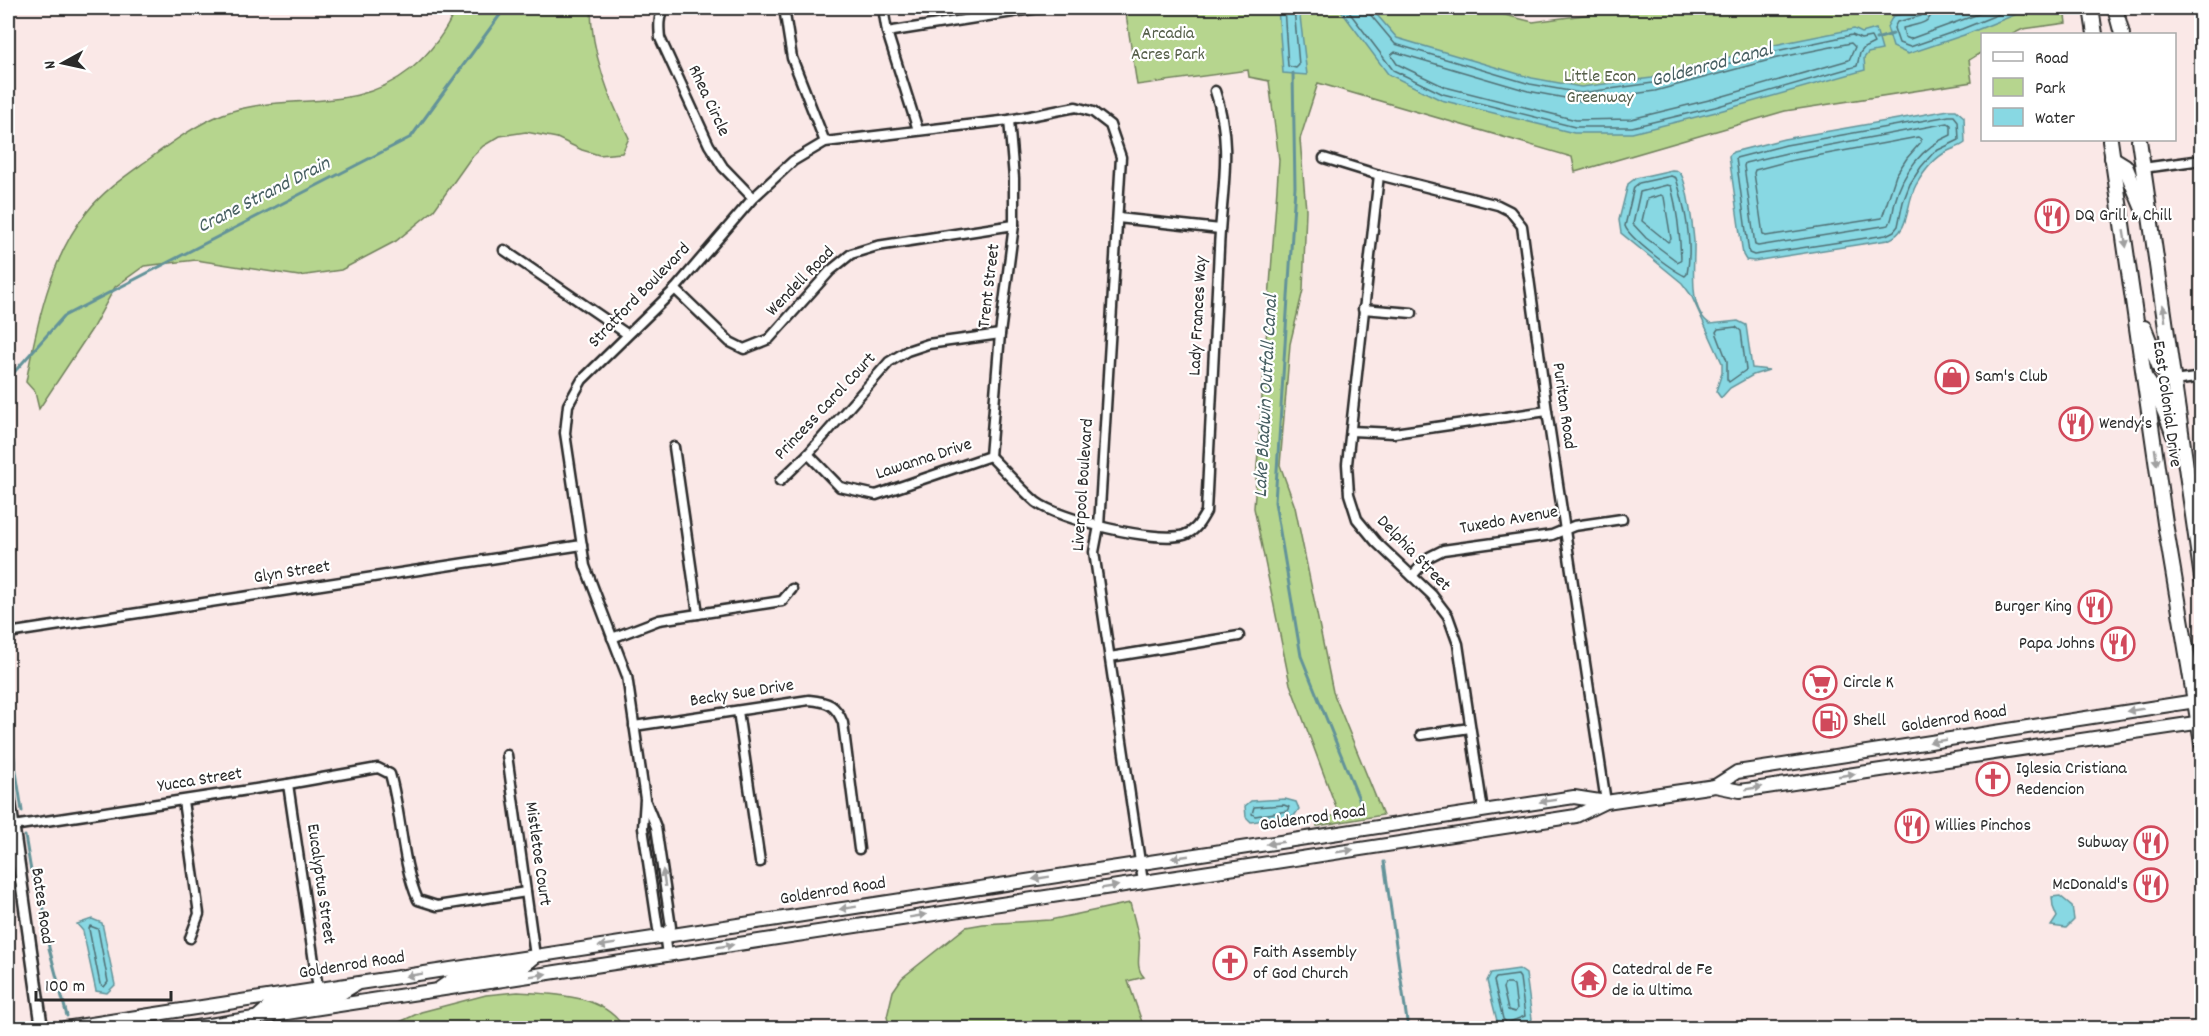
<svg xmlns="http://www.w3.org/2000/svg" width="2209" height="1036" viewBox="0 0 2209 1036" font-family="Dekko,sans-serif">
  <rect width="100%" height="100%" fill="#fae8e7"/>
  <filter id="ink" filterUnits="userSpaceOnUse"><feTurbulence type="fractalNoise" baseFrequency=".0167" numOctaves="2"/><feDisplacementMap in="SourceGraphic" scale="12" xChannelSelector="R" yChannelSelector="G"/><feConvolveMatrix kernelMatrix="1 2 1 2 8 2 1 2 1" color-interpolation-filters="sRGB"/></filter>
  <g filter="url(#ink)">
    <g fill="#b6d58e" stroke="#70805c" stroke-width="1.5">
      <path d="M 456,8 L 591,8 C 591,53 609,98 629,138 L 622,153 L 599,155 L 582,150 L 557,138 L 526,132 L 500,136 L 483,146 L 470,159 L 434,210 L 396,241 L 341,270 L 299,276 L 196,260 L 144,266 L 115,287 L 92,329 L 39,409 L 35,392 L 26,382 C 36,328 51,255 87,212 C 104,190 127,175 149,159 C 172,142 197,124 223,114 C 289,90 351,117 411,69 C 431,52 446,32 456,8 Z"/>
      <polygon points="1125,8 1477,8 1533,22 1635,8 2064,8 2066,23 2023,29 2013,34 1982,34 1982,52 1969,60 1972,82 1785,111 1575,172 1572,157 1318,83 1300,139 1306,210 1303,290 1290,344 1280,465 1295,507 1333,692 1383,815 1317,826 1317,819 1339,815 1290,684 1254,508 1279,160 1269,81 1249,77 1248,70 1137,85"/>
      <path d="M 1130,903 C 1133,915 1137,928 1139,940 C 1141,953 1134,967 1144,977 L 1128,981 L 1144,1028 L 890,1028 L 887,1017 L 893,991 L 902,978 L 966,927 L 983,924 L 1050,920 Z"/>
      <path d="M 518,992 C 553,994 604,994 624,1028 L 387,1028 L 421,1012 L 486,995 Z"/>
    </g>
    <g fill="#88d8e3" stroke="#639399" stroke-width="1.5">
      <polygon points="1278,8 1299,8 1307,75 1283,73"/>
      <polygon points="1339,8 1371,8 1397,38 1532,78 1581,87 1652,78 1774,45 1854,29 1862,33 1876,29 1882,50 1868,53 1864,58 1865,70 1716,112 1632,133 1574,133 1441,100 1388,74"/>
      <polygon points="1931,8 2032,8 1964,35 1908,54 1893,47 1887,27 1893,16"/>
      <path d="M 1949,110 L 1956,110 L 1964,117 L 1965,143 C 1960,147 1954,148 1948,151 C 1934,158 1924,171 1916,185 C 1905,205 1911,231 1888,240 L 1754,261 L 1746,260 L 1743,255 L 1729,156 L 1733,152 L 1784,139 Z"/>
      <path d="M 1672,170 C 1676,170 1677,170 1680,173 C 1687,180 1693,229 1694,241 C 1695,265 1687,309 1710,324 L 1738,321 L 1746,325 L 1752,368 L 1769,370 L 1753,375 L 1730,388 L 1721,398 L 1716,391 L 1722,373 L 1722,363 L 1691,295 L 1682,283 L 1621,233 L 1619,220 L 1628,184 L 1636,178 Z"/>
      <polygon points="1285,799 1296,802 1299,809 1294,816 1251,822 1246,817 1245,806 1251,801"/>
      <polygon points="2060,896 2072,906 2074,920 2066,928 2051,926 2057,917 2053,907 2052,897"/>
      <polygon points="92,919 102,923 115,985 107,993 96,991 83,931 77,924"/>
      <polygon points="1519,969 1526,974 1532,1019 1529,1023 1504,1027 1498,1025 1487,981 1491,973"/>
    </g>
    <g fill="none" stroke-linecap="round" stroke-linejoin="round">
      <g stroke="#507075" stroke-width="1.5">
        <polyline points="1284,8 1288,66 1296,68 1299,65 1294,8"/>
        <polyline points="1346,8 1393,70 1443,94 1575,127 1632,127 1715,107 1857,66 1860,53 1864,48 1874,43 1871,37 1861,39 1852,35 1776,51 1653,83 1581,93 1530,84 1395,44 1369,13 1367,8"/>
        <polyline points="1925,8 1921,16 1897,22 1894,28 1899,43 1910,47 1962,29 2014,8"/>
        <path d="M 1933,8 C 1932,25 1916,24 1903,28 L 1905,37 L 1910,39 L 1995,8"/>
        <polygon points="1851,43 1855,47 1849,60 1713,99 1631,119 1576,120 1445,87 1397,64 1391,55 1395,52 1528,91 1581,101 1655,91 1777,58"/>
        <polygon points="1949,116 1954,116 1958,121 1959,140 1934,152 1921,167 1910,184 1903,202 1898,226 1894,231 1886,235 1754,255 1749,253 1736,158 1786,145"/>
        <path d="M 1948,123 L 1951,125 L 1951,135 C 1922,147 1903,172 1895,202 C 1893,210 1893,218 1889,225 L 1758,246 L 1755,245 L 1744,166 L 1745,163 L 1787,153 Z"/>
        <polygon points="1918,137 1921,139 1921,142 1907,158 1896,175 1882,218 1766,236 1763,235 1754,173 1755,170 1789,161"/>
        <path d="M 1671,176 L 1676,178 C 1685,207 1693,245 1687,274 L 1685,276 C 1672,270 1629,238 1625,226 L 1634,187 L 1639,183 Z"/>
        <path d="M 1667,185 L 1671,186 C 1677,209 1680,235 1681,259 L 1678,262 L 1646,238 L 1633,224 L 1640,192 Z"/>
        <polygon points="1661,195 1664,197 1671,239 1668,242 1642,221 1647,199"/>
        <polygon points="1736,327 1741,331 1746,370 1729,382 1727,379 1727,361 1716,332 1718,329"/>
        <polygon points="1284,805 1289,807 1287,811 1255,816 1252,814 1254,807"/>
        <polygon points="90,926 98,929 108,982 104,987 100,984 89,929"/>
        <polygon points="1518,975 1520,978 1525,1016 1507,1023 1503,1019 1494,981 1496,978"/>
        <polygon points="1505,984 1511,984 1514,986 1517,1009 1515,1012 1508,1010 1503,988"/>
      </g>
      <g stroke="#639399" stroke-width="3">
        <polyline points="1876,39 1893,34"/>
        <polyline points="1293,73 1295,187 1275,502 1301,656 1363,809"/>
        <polyline points="8,379 64,316 411,137 505,8"/>
        <polyline points="8,719 22,811"/>
        <polyline points="25,836 31,871 43,902 49,948 67,1016"/>
        <polyline points="1384,862 1408,1028"/>
      </g>
      <g stroke="#2b2b2b" stroke-width="13">
        <g id="minor">
          <path d="M 664,8 C 658,17 659,28 660,38 L 709,145 L 723,167 L 753,198"/>
          <polyline points="784,8 792,58 825,142"/>
          <polyline points="883,8 887,32 918,130"/>
          <polyline points="887,32 1039,8"/>
          <polyline points="1324,158 1379,175 1498,205 1510,211 1522,226 1547,411 1606,802"/>
          <polyline points="2143,168 2202,160"/>
          <polyline points="1379,175 1347,464 1349,494 1357,519 1376,542 1432,595 1448,616 1458,644 1483,811"/>
          <polyline points="1118,218 1220,229"/>
          <polyline points="504,250 627,334"/>
          <polyline points="675,289 730,342 744,349 769,339 830,271 851,254 877,246 1014,225"/>
          <polyline points="1363,309 1412,313"/>
          <polyline points="2174,381 2202,377"/>
          <polyline points="1351,431 1394,433 1547,411"/>
          <polyline points="674,447 698,614"/>
          <path d="M 808,454 L 840,487 L 876,495 L 990,456 C 1005,471 1020,488 1036,502 C 1060,520 1155,543 1184,535 C 1196,531 1200,522 1206,512 C 1210,424 1214,336 1219,249 C 1221,193 1234,146 1215,91"/>
          <polyline points="990,456 1000,334 1014,225 1014,178 1009,120"/>
          <polyline points="780,481 808,454 889,362 907,351 928,344 1000,334"/>
          <polyline points="1412,576 1429,557 1443,550 1552,535 1574,526 1622,519"/>
          <polyline points="8,633 582,545"/>
          <polyline points="612,638 659,620 782,601 792,589"/>
          <polyline points="1110,657 1239,636"/>
          <polyline points="738,711 760,862"/>
          <path d="M 634,726 L 809,700 C 829,702 836,705 843,723 L 859,849"/>
          <polyline points="1421,735 1470,728"/>
          <polyline points="507,755 535,956"/>
          <polyline points="288,784 318,989"/>
          <polyline points="183,801 199,914 190,938"/>
          <polyline points="646,802 656,827 671,927 664,933"/>
          <path d="M 13,826 L 288,784 L 378,768 L 390,774 C 402,815 401,861 418,900 L 437,906 L 526,892"/>
          <polyline points="667,955 664,933 658,929 643,828 645,799 627,676 585,566 565,433 568,405 582,380 675,289 753,198 793,161 825,142 1009,120 1076,107 1093,112 1110,125 1121,157 1099,526 1094,552 1143,882"/>
        </g>
      </g>
      <g stroke="#2b2b2b" stroke-width="15">
        <polyline id="tertiary" points="8,788 42,1028"/>
      </g>
      <g stroke="#2b2b2b" stroke-width="16">
        <g id="secondary">
          <polyline points="1715,786 1737,772 2202,700"/>
          <polyline points="440,988 453,979 520,969 535,957"/>
          <polyline points="255,1019 270,1006 337,996 355,985"/>
          <polyline points="65,1028 1574,797 1606,802 1715,786 1740,791 2202,722"/>
          <polyline points="189,1028 1576,816 1605,802"/>
        </g>
      </g>
      <g stroke="#2b2b2b" stroke-width="18">
        <g id="trunk">
          <polyline points="2091,8 2095,34"/>
          <polyline points="2115,8 2122,34"/>
          <polyline points="2110,140 2165,523 2202,743"/>
          <polyline points="2139,140 2202,578"/>
          <polyline points="2112,158 2125,166 2143,209"/>
          <polyline points="2144,328 2160,368 2174,381"/>
          <path d="M 2145,378 C 2161,399 2167,416 2176,441"/>
        </g>
      </g>
      <use href="#minor" stroke="#fff" stroke-width="8"/>
      <use href="#tertiary" stroke="#fff" stroke-width="10"/>
      <use href="#secondary" stroke="#fff" stroke-width="12"/>
      <use href="#trunk" stroke="#fff" stroke-width="14"/>
    </g>
    <defs><path id="oneway-solid" d="M-6-.8H1V-3.2L6.5 0L1 3.2V.8H-6Z" transform="scale(1.5)"/></defs>
    <g fill="#a0a0a0">
      <use href="#oneway-solid" transform="translate(2125 239) rotate(81)"/>
      <use href="#oneway-solid" transform="translate(2164 313) rotate(-98)"/>
      <use href="#oneway-solid" transform="translate(2156 457) rotate(82)"/>
      <use href="#oneway-solid" transform="translate(2135 710) rotate(171)"/>
      <use href="#oneway-solid" transform="translate(1938 741) rotate(171)"/>
      <use href="#oneway-solid" transform="translate(1847 775) rotate(-8)"/>
      <use href="#oneway-solid" transform="translate(1754 788) rotate(-9)"/>
      <use href="#oneway-solid" transform="translate(1548 801) rotate(172)"/>
      <use href="#oneway-solid" transform="translate(1275 843) rotate(172)"/>
      <use href="#oneway-solid" transform="translate(1345 851) rotate(-9)"/>
      <use href="#oneway-solid" transform="translate(1180 857) rotate(172)"/>
      <use href="#oneway-solid" transform="translate(664 878) rotate(-98)"/>
      <use href="#oneway-solid" transform="translate(1041 878) rotate(171)"/>
      <use href="#oneway-solid" transform="translate(1110 887) rotate(-9)"/>
      <use href="#oneway-solid" transform="translate(848 908) rotate(171)"/>
      <use href="#oneway-solid" transform="translate(918 916) rotate(-9)"/>
      <use href="#oneway-solid" transform="translate(607 945) rotate(171)"/>
      <use href="#oneway-solid" transform="translate(725 946) rotate(-9)"/>
      <use href="#oneway-solid" transform="translate(414 975) rotate(171)"/>
      <use href="#oneway-solid" transform="translate(538 975) rotate(-9)"/>
    </g>
  </g>
  <defs>
    <g id="restaurant-ring" transform="scale(1.725)"><circle r="9.5" fill="#fff" stroke="#d1495b" stroke-width="1.5"/><path d="M-5-6h1v4h1v-4h1v4h1v-4h1v5L-1.5 .5V6h-2V.5L-5-1ZM5-6V6H3V1.5H1.5Q1.5-4 5-6Z" fill="#d1495b"/></g>
    <g id="shop-ring" transform="scale(1.725)"><circle r="9.5" fill="#fff" stroke="#d1495b" stroke-width="1.5"/><path d="M-5-2.5h2.3a2.7 3.5 0 0 1 5.4 0H5L5.5 6h-11ZM-1.5-2.5h3a1.5 2.3 0 0 0-3 0Z" fill="#d1495b"/></g>
    <g id="supermarket-ring" transform="scale(1.725)"><circle r="9.5" fill="#fff" stroke="#d1495b" stroke-width="1.5"/><path d="M-6-5.5h2.5l.6 2H6L4.5 2H-2.5L-4.4-4H-6ZM-1.5 3.2a1.3 1.3 0 1 0 .1 0ZM3 3.2a1.3 1.3 0 1 0 .1 0Z" fill="#d1495b"/></g>
    <g id="fuel-ring" transform="scale(1.725)"><circle r="9.5" fill="#fff" stroke="#d1495b" stroke-width="1.5"/><path d="M-5.5-6h7V0h2V4h1.3V-2.5L3-4.5l.8-.8L6-3V5H2.5V1h-1V6h-7ZM-4.2-4.7v3.2H.2V-4.7Z" fill="#d1495b"/></g>
    <g id="church-ring" transform="scale(1.725)"><circle r="9.5" fill="#fff" stroke="#d1495b" stroke-width="1.5"/><path d="M-1.2-6h2.4v3.5h3.3v2.4h-3.3V6h-2.4V-.1h-3.3v-2.4h3.3Z" fill="#d1495b"/></g>
    <g id="temple-ring" transform="scale(1.725)"><circle r="9.5" fill="#fff" stroke="#d1495b" stroke-width="1.5"/><path d="M0-6L5-2H3V0L6.5 2.5H4V6H1.5V3h-3V6H-4V2.5H-6.5L-3 0V-2H-5Z" fill="#d1495b"/></g>
  </defs>
  <g fill-rule="evenodd">
    <use href="#restaurant-ring" x="2052" y="216"/>
    <use href="#shop-ring" x="1952" y="377"/>
    <use href="#restaurant-ring" x="2076" y="424"/>
    <use href="#restaurant-ring" x="2095" y="607"/>
    <use href="#restaurant-ring" x="2118" y="644"/>
    <use href="#supermarket-ring" x="1820" y="683"/>
    <use href="#fuel-ring" x="1830" y="721"/>
    <use href="#church-ring" x="1993" y="779"/>
    <use href="#restaurant-ring" x="1912" y="826"/>
    <use href="#restaurant-ring" x="2151" y="843"/>
    <use href="#restaurant-ring" x="2151" y="885"/>
    <use href="#church-ring" x="1230" y="963"/>
    <use href="#temple-ring" x="1589" y="980"/>
  </g>
  <g text-anchor="middle" dominant-baseline="central" stroke-width="4.5" stroke-linejoin="round" paint-order="stroke">
    <g font-size="18" fill="#555e49" stroke="#fff">
      <text x="1168" y="34">Arcadia<tspan x="1168" dy="21">Acres Park</tspan></text>
      <text x="1600" y="77">Little Econ<tspan x="1600" dy="21">Greenway</tspan></text>
    </g>
    <g font-size="18" fill="#2b2b2b" stroke="#fff">
      <text transform="translate(708 101) rotate(65)">Rhea Circle</text>
      <text transform="translate(801 282) rotate(-46)">Wendell Road</text>
      <text transform="translate(990 286) rotate(-83)">Trent Street</text>
      <text transform="translate(640 296) rotate(-46)">Stratford Boulevard</text>
      <text transform="translate(1199 316) rotate(-87)">Lady Frances Way</text>
      <text transform="translate(2166 404) rotate(82)">East Colonial Drive</text>
      <text transform="translate(1563 406) rotate(82)">Puritan Road</text>
      <text transform="translate(826 407) rotate(-47)">Princess Carol Court</text>
      <text transform="translate(924 460) rotate(-18)">Lawanna Drive</text>
      <text transform="translate(1084 485) rotate(-86)">Liverpool Boulevard</text>
      <text transform="translate(1509 521) rotate(-10)">Tuxedo Avenue</text>
      <text transform="translate(1413 554) rotate(46)">Delphia Street</text>
      <text transform="translate(292 573) rotate(-9)">Glyn Street</text>
      <text transform="translate(742 694) rotate(-9)">Becky Sue Drive</text>
      <text transform="translate(1954 720) rotate(-9)">Goldenrod Road</text>
      <text transform="translate(200 781) rotate(-9)">Yucca Street</text>
      <text transform="translate(1313 819) rotate(-8)">Goldenrod Road</text>
      <text transform="translate(537 854) rotate(82)">Mistletoe Court</text>
      <text transform="translate(320 884) rotate(82)">Eucalyptus Street</text>
      <text transform="translate(833 892) rotate(-9)">Goldenrod Road</text>
      <text transform="translate(41 906) rotate(82)">Bates Road</text>
      <text transform="translate(352 966) rotate(-9)">Goldenrod Road</text>
    </g>
    <g font-size="18" fill="#2b2b2b" stroke="#fff" text-anchor="start">
      <text x="2075" y="216">DQ Grill &amp; Chill</text>
      <text x="1975" y="377">Sam's Club</text>
      <text x="2099" y="424">Wendy's</text>
      <text x="2072" y="607" text-anchor="end">Burger King</text>
      <text x="2095" y="644" text-anchor="end">Papa Johns</text>
      <text x="1843" y="683">Circle K</text>
      <text x="1853" y="721">Shell</text>
      <text x="2016" y="769">Iglesia Cristiana<tspan x="2016" dy="21">Redencion</tspan></text>
      <text x="1935" y="826">Willies Pinchos</text>
      <text x="2128" y="843" text-anchor="end">Subway</text>
      <text x="2128" y="885" text-anchor="end">McDonald's</text>
      <text x="1253" y="953">Faith Assembly<tspan x="1253" dy="21">of God Church</tspan></text>
      <text x="1612" y="970">Catedral de Fe<tspan x="1612" dy="21">de ia Ultima</tspan></text>
    </g>
    <g font-size="20" font-style="italic" fill="#475f62" stroke="#fff">
      <text transform="translate(1712 66) rotate(-15)">Goldenrod Canal</text>
      <text transform="translate(264 196) rotate(-27)">Crane Strand Drain</text>
      <text transform="translate(1267 396) rotate(-87)">Lake Bladwin Outfall Canal</text>
    </g>
  </g>
  <rect width="2209" height="1036" fill="none" stroke="#fff" stroke-width="30"/>
  <rect x="15" y="15" width="2179" height="1006" fill="none" stroke="#2b2b2b" stroke-width="2" filter="url(#ink)"/>
  <rect x="1981" y="33" width="195" height="108" fill="#ffffff" stroke="#aaaaaa" stroke-width="1.5"/>
  <rect x="1993" y="52" width="30" height="9" fill="#ffffff" stroke="#aaaaaa" stroke-width="1.5"/>
  <text x="2035" y="63" font-size="18" fill="#2b2b2b">Road</text>
  <rect x="1993" y="78" width="30" height="18" fill="#b6d58e" stroke="#aaaaaa" stroke-width="1.5"/>
  <text x="2035" y="93" font-size="18" fill="#2b2b2b">Park</text>
  <rect x="1993" y="108" width="30" height="18" fill="#88d8e3" stroke="#aaaaaa" stroke-width="1.5"/>
  <text x="2035" y="123" font-size="18" fill="#2b2b2b">Water</text>
  <g transform="translate(63 63) rotate(262)" stroke="#ffffff" stroke-width="4.5" paint-order="stroke">
  <path d="M0-4.5L10 22L0 15L-10 22Z" fill="#2b2b2b"/>
  <text y="-9" font-size="16" font-weight="bold" text-anchor="middle" fill="#2b2b2b">N</text>
  </g>
  <path d="M36 991v9h135v-9" fill="none" stroke="#2b2b2b" stroke-width="3"/>
  <text x="45" y="991" font-size="18" fill="#2b2b2b" stroke="#ffffff" stroke-width="4.5" paint-order="stroke">100 m</text>
</svg>
